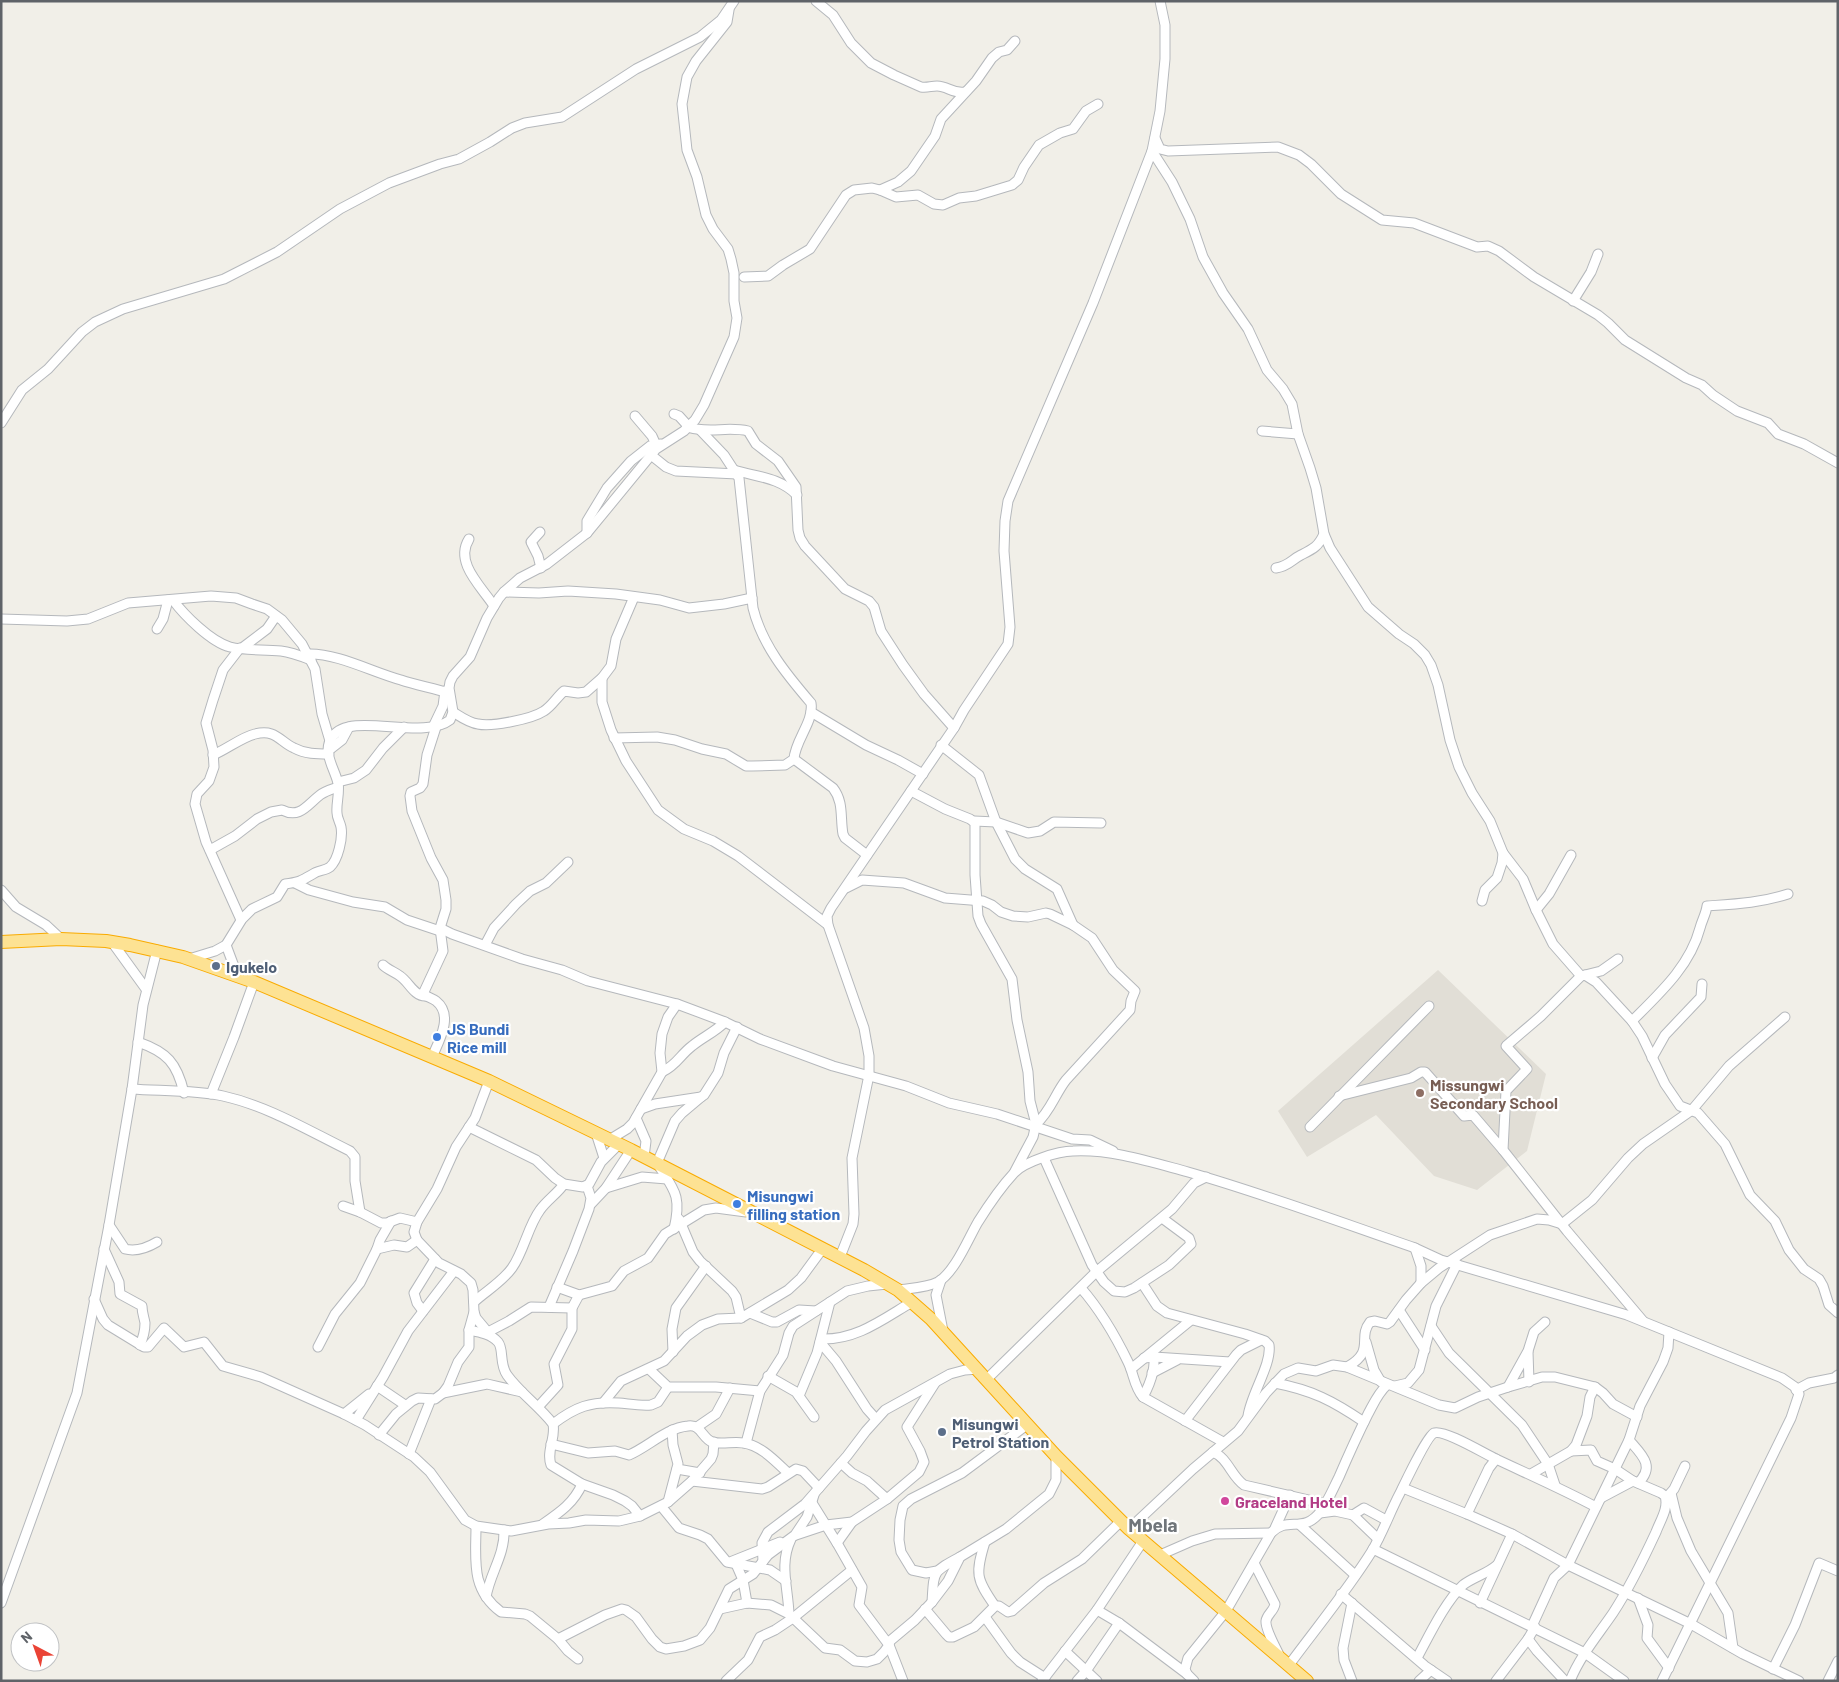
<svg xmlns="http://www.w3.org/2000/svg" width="1839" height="1682" viewBox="0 0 1839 1682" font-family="Barlow,sans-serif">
  <rect width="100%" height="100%" fill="#f1efe8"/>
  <polygon fill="#e1ded6" points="1438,970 1546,1074 1527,1151 1477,1190 1434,1176 1376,1115 1307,1157 1278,1111"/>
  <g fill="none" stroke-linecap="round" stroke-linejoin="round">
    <g stroke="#b5b8bc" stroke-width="11">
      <g id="minor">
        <path d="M 816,1 L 833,15 L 851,43 L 871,63 L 894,75 L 921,87 C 927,88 931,86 937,86 C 948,86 952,94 965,92"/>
        <polyline points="1155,138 1160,149 1168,151 1278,147 1299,155 1311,164 1341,194 1382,220 1414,223 1477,247 1488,246 1499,251 1534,277 1598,315 1608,323 1625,340 1686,378 1702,385 1713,395 1737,411 1768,423 1778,434 1804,444 1838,463"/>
        <polyline points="1152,151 1172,182 1190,219 1203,257 1223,293 1248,329 1267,370 1283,389 1292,404 1298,434 1310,468 1316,488 1324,534 1330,548 1368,607 1399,634 1414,644 1425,655 1431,665 1438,685 1450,740 1459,767 1472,793 1490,821 1503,853 1502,863 1497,878 1485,890 1482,901"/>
        <polyline points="880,190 898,182 911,171 935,136 941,119 976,81 992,58 999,52 1007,50 1015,41"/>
        <polyline points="744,277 768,276 783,265 810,249 846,195 854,190 872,188 880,190 896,197 918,195 934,204 943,205 959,198 976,196 1012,185 1018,180 1024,167 1039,145 1060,133 1073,129 1086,111 1098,104"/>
        <polyline points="1573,301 1591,272 1598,254"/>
        <polyline points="674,414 679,416 688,426"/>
        <polyline points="635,416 652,436 656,445"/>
        <polyline points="1,423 22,390 48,369 82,332 95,322 123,309 224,279 277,252 340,209 389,183 440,164 459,159 490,142 512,128 525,123 562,117 636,69 700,37 721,20 734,1"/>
        <path d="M 687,427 C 709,434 727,426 748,431 L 756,444 L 778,461 L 796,487 L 798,530 L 800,538 L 805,546 L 845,589 L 869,601 L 874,607 L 881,631 L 903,665 L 924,694 L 954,728"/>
        <path d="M 701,431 L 724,455 L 739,478 L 753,608 C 762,645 787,675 811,703 C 814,722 795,740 794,759 L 833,788 C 844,802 840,818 843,834 L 845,838 L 867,855"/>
        <polyline points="1262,431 1298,434"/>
        <polyline points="651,455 666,467 676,471 737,474"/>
        <path d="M 734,470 C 757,477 779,477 797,495"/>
        <polyline points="540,532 531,542 538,556 541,568"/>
        <polyline points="587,533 587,521 607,488 631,461 650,446 661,444"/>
        <path d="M 469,539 C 454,563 482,587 494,606"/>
        <path d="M 1276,568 C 1289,566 1291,560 1301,555 C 1313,549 1318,547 1324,534"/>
        <polyline points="504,592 539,593 568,591 616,594 660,600 689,608 724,604 752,598"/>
        <path d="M 173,600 C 184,615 211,642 230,647 C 246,651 264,649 281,651 C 291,652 301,656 311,660"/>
        <polyline points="1,619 67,621 88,619 128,603 211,596 236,598 252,604 267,609 282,620 302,644 315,669 322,714 330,741"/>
        <polyline points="157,629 163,619 168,600"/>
        <polyline points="240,648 223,670 213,700 206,723 213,750 214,767 209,781 197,794 195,804 206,842 241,920"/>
        <polyline points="242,648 267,629 276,616"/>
        <path d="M 308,654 C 337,653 372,672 401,680 C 416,685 433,688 449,693"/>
        <polyline points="602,678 602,702 611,730 626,761 658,810 684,829 713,841 738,856 828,925"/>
        <path d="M 453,712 C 461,717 469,723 478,724 C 492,727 532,719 544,711 C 552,706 556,698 564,691 L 578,693 L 586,692 L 602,678 L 611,666 L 616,639 L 634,597"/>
        <polyline points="811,712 866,745 898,760 923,774"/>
        <polyline points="433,727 443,706 445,691"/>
        <polyline points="614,738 657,737 675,740 702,749 726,754 746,766 752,766 785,765 794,759"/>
        <polyline points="941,745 979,775 996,822 1015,859 1025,869 1057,889 1073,925"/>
        <polyline points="328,751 342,740 349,727"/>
        <path d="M 213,755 C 227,749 242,737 255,734 C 276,729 279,741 294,748 C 305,754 317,754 329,754"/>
        <polyline points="338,782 354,778 366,770 383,748 404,727"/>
        <polyline points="911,791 945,809 970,819 975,823 975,875 978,916 981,924 1012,979 1017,1020 1028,1072 1030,1101 1036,1124 1033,1137 1015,1171"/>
        <polyline points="974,821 996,822 1028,833 1040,831 1054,822 1101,823"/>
        <path d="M 210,850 L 235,836 L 257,819 L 271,812 L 282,810 C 300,819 307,805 320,795 C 325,791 332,789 338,787"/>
        <polyline points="1503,853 1523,879 1536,910 1553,944 1581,976"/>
        <polyline points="295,883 309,890 353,902 385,907 407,920 440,931"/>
        <path d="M 846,888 L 862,880 L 904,883 L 945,898 L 983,901 L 992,905 L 1001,912 L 1013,916 L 1028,917 L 1046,913 L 1050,914 L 1073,925 L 1092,938 L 1113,970 L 1135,991 L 1131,1001 L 1130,1010 L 1066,1080 C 1055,1094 1050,1112 1036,1124"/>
        <polyline points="1,890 16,907 46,925 61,939"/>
        <polyline points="1536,910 1549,894 1571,855"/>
        <polyline points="440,928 452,934 522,959 562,970 588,981 677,1004 725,1022 760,1039 833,1066 906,1086 949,1103 997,1114 1072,1139 1090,1140 1113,1151"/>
        <polyline points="112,942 146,989"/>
        <polyline points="226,945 238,977"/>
        <polyline points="485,945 494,928 516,904 530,891 546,883 568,862"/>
        <path d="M 189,959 L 215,951 L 226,945 L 242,919 L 252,909 L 277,897 L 285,884 C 301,882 300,881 313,874 C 318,870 325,871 330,867 C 338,860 343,838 341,827 C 340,822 337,818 337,813 C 336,803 340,793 338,783 C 334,767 321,751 333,736 C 351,711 423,741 450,720 L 453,712 L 449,688 L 450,682 L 453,676 L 470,657 L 487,618 L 499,598 L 504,592 L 520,578 L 547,564 L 587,533 L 656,449 L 684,431 L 695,420 L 704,405 L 734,337 L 737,318 L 734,301 L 734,273 L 731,259 L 728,249 L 713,229 L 706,215 L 697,177 L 687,150 L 682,104 L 687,77 L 696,61 L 727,22 L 729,10"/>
        <path d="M 383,965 C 388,970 395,972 400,976 C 409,982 414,996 425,996"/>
        <polyline points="1585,975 1601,971 1618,959"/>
        <path d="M 1632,1021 C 1660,993 1690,966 1700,928 C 1702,920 1706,914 1707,906 C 1737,904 1760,903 1788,894"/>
        <path d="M 138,1042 C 167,1052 177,1063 184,1093"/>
        <path d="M 432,1057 C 439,1041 454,1015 436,1001 C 432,998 427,997 423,994 L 443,951 L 440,928 L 446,909 L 446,900 L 443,880 L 431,858 L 412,811 L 410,796 L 411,792 L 420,788 L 423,784 L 427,755 L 436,727"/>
        <polyline points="1652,1058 1665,1035 1701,997 1702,984"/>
        <path d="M 662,1072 C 677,1065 680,1055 692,1046 C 703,1037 715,1032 725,1022"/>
        <path d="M 132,1089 C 160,1091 196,1090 223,1096 C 268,1106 309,1131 350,1151 L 355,1157 L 355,1181 L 360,1212"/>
        <polyline points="211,1094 234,1037 254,982"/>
        <polyline points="1339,1096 1411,1078 1421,1072 1425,1072 1464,1116 1473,1115 1503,1150"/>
        <polyline points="641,1109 655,1104 701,1097 704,1095 718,1073 724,1053 737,1027"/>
        <polyline points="636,1118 646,1141 644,1157"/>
        <polyline points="469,1127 536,1160 555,1178 564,1184 583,1187 589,1184 601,1162 619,1144"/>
        <polyline points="1310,1127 1429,1006"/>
        <polyline points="596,1133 604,1158"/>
        <polyline points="609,1140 627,1129 633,1123 662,1072 660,1053 662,1034 668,1017 677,1004"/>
        <polyline points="1044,1158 1092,1265 1104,1282 1114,1291 1125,1292 1134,1288 1169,1265 1191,1244 1189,1238 1162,1218"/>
        <polyline points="606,1188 642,1177 667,1179"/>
        <polyline points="591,1204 606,1188 631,1150"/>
        <polyline points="343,1206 360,1212 381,1223 387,1223 400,1218 417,1222"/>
        <polyline points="679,1219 693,1252 700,1261 732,1291 736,1297 741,1318"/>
        <path d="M 109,1225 L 125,1249 C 137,1252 147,1248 157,1242"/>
        <path d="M 674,1229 C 682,1195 674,1190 657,1163 L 675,1121 L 682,1113 L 701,1097"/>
        <polyline points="1415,1248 1421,1266 1421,1283"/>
        <path d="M 104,1249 L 119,1282 L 120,1294 L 142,1306 C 142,1313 144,1317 145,1323 C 145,1331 143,1338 140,1345"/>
        <polyline points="377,1249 380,1240 391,1221"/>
        <polyline points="840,1257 853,1224 854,1214 852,1158 869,1075 869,1056 864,1028 828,925 827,916 831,908 954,728 964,710 1008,644 1010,627 1004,551 1005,521 1008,501 1093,303 1152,151 1160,111 1165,59 1165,25 1160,1"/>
        <polyline points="941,1280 936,1295 943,1331"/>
        <path d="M 1142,1283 L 1157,1306 L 1167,1313 L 1245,1334 L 1265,1341 L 1269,1345 C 1272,1364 1251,1394 1248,1416"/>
        <polyline points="557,1287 579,1295 612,1286 624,1271 648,1258 665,1234 704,1210 716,1208 746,1212"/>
        <path d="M 1081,1288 C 1101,1311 1115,1335 1128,1362 C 1134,1374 1134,1387 1143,1397 L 1223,1442"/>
        <path d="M 898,1290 C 911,1288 926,1288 938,1282 C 955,1272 968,1239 978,1222 C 988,1206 1001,1187 1014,1173 C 1024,1162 1058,1151 1073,1151 C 1112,1149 1151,1162 1188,1172 C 1265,1194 1340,1222 1415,1248 L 1441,1260 L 1627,1315 L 1782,1378 L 1795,1387 L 1799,1394 L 1791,1418 L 1662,1681"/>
        <polyline points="94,1299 103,1319 108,1325 144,1347 148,1347 164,1328 184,1347 204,1342 223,1366 261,1377 344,1414 365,1425 414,1457 430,1472 465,1520 476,1526 511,1531 548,1524 569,1523 586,1520 619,1521 640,1516 668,1502 692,1481 711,1459 713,1454 714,1442"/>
        <path d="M 474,1302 C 486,1291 502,1282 512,1268 C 524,1251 528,1226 540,1210 C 547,1200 557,1194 564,1184"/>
        <polyline points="549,1307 573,1251 589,1209 591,1198 587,1186"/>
        <polyline points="1399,1310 1425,1350"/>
        <polyline points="423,1311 417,1303 414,1293 435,1259"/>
        <polyline points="474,1312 476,1318 491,1336"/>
        <polyline points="750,1313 772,1322 777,1322 799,1310 816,1311"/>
        <polyline points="1643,1321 1567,1231 1503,1150 1506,1091 1527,1069 1506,1046 1541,1016 1581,976 1585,975 1596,982 1632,1021 1642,1036 1665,1084 1680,1106 1698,1113 1725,1144 1750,1195 1775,1221 1789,1250 1804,1269 1819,1279 1823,1286 1829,1305 1838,1313"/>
        <polyline points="1431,1326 1449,1353 1522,1425 1548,1464 1555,1485"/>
        <path d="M 469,1330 C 479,1332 491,1334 498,1342 C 504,1349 499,1363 507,1375 C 520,1393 539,1406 553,1424 C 556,1438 546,1451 551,1465 L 582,1484 L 613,1495 L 625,1501 L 632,1506 L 640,1516"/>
        <polyline points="488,1332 509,1321 531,1307 572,1308"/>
        <path d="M 821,1339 C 857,1340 883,1319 912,1302"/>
        <polyline points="820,1342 836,1361 867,1409 876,1419"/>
        <polyline points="1366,1342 1374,1370 1381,1382"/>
        <polyline points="318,1347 335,1314 360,1283 377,1249 394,1245 407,1247 417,1240"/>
        <polyline points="673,1352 672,1329 676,1308 706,1266"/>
        <polyline points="1528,1352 1529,1382"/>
        <polyline points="1144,1358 1154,1357 1230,1362"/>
        <path d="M 1347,1367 C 1376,1351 1357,1338 1370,1322 L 1375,1321 L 1387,1324 L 1390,1322 L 1406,1300 L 1421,1283 L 1439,1268 L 1490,1235 L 1537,1219 L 1549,1220 L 1562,1224 L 1592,1200 L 1628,1158 L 1643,1144 L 1692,1110 L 1729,1066 L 1785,1017"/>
        <polyline points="649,1369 668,1387 716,1387 760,1391"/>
        <polyline points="1131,1369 1191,1320"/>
        <polyline points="1152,1373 1177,1360"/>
        <polyline points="768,1376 796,1392 814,1417"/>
        <polyline points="987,1379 1096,1272 1172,1209 1194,1183 1206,1177"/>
        <path d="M 1275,1383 C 1312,1390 1333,1401 1364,1422"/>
        <polyline points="377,1386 405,1405"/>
        <polyline points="1395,1386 1408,1383 1419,1370 1436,1306 1457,1264"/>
        <polyline points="1508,1387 1528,1351 1534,1332 1545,1322"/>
        <polyline points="1796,1390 1809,1383 1834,1378 1838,1375"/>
        <polyline points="443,1393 487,1384 522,1392"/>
        <polyline points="799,1396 817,1353 830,1302"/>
        <path d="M 1143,1397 C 1150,1384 1157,1368 1153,1352"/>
        <polyline points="603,1403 621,1381 664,1361 687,1336 702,1325 718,1319 741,1318 788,1290 801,1278 823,1248"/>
        <polyline points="538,1407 558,1385 554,1364 572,1329 572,1308 579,1295"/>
        <polyline points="344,1414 369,1394"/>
        <polyline points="356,1420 383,1377 408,1331 454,1271"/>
        <polyline points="1185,1421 1236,1355 1241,1350 1261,1340"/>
        <path d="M 553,1424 C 575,1407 591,1401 619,1403 C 630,1404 641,1406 651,1405 L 658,1402 L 668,1387"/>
        <polyline points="697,1427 716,1414 730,1388"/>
        <polyline points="379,1435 396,1414 412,1401 418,1398 435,1399 443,1393 448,1386 458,1362 469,1347 469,1330 474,1312 473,1290 471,1283 461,1274 439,1263 417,1240 414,1232 417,1222 437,1189 456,1147 475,1118 489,1081"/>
        <path d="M 1629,1440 C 1641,1454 1656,1466 1638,1483"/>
        <polyline points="746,1443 760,1391 783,1355 789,1333 793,1326 847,1291 868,1286 887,1284"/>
        <path d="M 551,1444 L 588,1453 L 615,1451 L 629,1455 C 648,1447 666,1428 688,1426 C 701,1424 702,1438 712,1442 C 721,1445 734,1441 743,1443 C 761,1445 776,1462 788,1473"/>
        <path d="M 1213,1452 C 1228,1458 1231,1476 1244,1485 L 1326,1504"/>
        <polyline points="409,1454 431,1399"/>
        <polyline points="841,1463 852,1473 867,1481 887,1499"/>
        <polyline points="677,1469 700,1473"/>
        <polyline points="1531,1474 1571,1451 1576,1445 1587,1416 1590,1397 1595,1387"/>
        <polyline points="692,1481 762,1489 768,1487 796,1469 803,1471 819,1488"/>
        <polyline points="1403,1488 1467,1514 1512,1534 1568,1565 1691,1624 1743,1654 1799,1681"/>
        <polyline points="1671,1493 1677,1518 1691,1551 1728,1613 1733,1648"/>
        <polyline points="1668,1496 1674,1489 1685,1466"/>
        <polyline points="1601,1498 1633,1481"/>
        <polyline points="668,1502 678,1464 673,1445 672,1430"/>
        <polyline points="661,1506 679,1528 700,1535 708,1539 727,1562 770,1570 786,1581"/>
        <polyline points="1320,1513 1335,1511 1353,1515 1364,1508 1386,1520"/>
        <polyline points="1467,1514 1489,1468 1496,1459"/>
        <polyline points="1353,1515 1378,1539"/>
        <path d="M 543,1524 C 559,1513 574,1503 582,1484"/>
        <polyline points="1300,1525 1355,1575"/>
        <path d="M 476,1526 C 476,1559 470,1589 501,1612 L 525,1614 L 530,1616 L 558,1639 L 568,1651 L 578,1659"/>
        <polyline points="1275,1528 1290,1495"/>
        <polyline points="1129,1529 1193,1469 1238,1431 1266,1393 1284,1374 1298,1368 1316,1371 1333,1365 1347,1367 1439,1405 1455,1408 1478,1397 1508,1387 1542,1377 1555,1377 1595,1387 1603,1393 1613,1404 1637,1417"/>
        <polyline points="796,1535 826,1525 852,1522 887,1499 919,1472 924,1462 920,1451 907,1427 935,1383"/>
        <path d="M 985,1542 C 975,1574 976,1579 995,1606"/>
        <polyline points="837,1543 852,1522"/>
        <polyline points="1373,1549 1585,1653 1624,1681"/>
        <polyline points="1160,1555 1192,1541 1215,1534 1271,1533"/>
        <polyline points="763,1561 762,1543 768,1532 805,1504 847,1456 866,1431 885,1410 950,1374 965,1370 978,1369"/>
        <polyline points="730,1562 780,1542"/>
        <path d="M 1254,1563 L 1275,1604 C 1274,1611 1267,1614 1266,1621 C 1265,1629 1276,1648 1279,1655"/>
        <polyline points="736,1564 743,1580 747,1603"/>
        <polyline points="937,1571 926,1573 912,1570 901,1552 899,1540 900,1520 903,1506 911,1499 962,1473 1028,1424"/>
        <polyline points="1341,1594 1425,1666 1447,1681"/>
        <path d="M 486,1597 C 490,1573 505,1555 504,1530"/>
        <polyline points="1638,1598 1648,1625 1647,1638 1669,1668"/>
        <path d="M 932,1602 C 934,1571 932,1572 960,1557"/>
        <polyline points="1,1603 77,1393 109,1225 132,1089 143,1005 157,950"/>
        <polyline points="1480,1603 1512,1534"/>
        <polyline points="720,1609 747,1603 771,1605 789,1614 825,1648 840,1650 855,1661 867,1662 877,1659 884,1652 889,1645 859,1605 862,1587 837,1543 812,1503"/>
        <polyline points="925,1609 946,1634 949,1637 953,1637 974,1627 995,1606 999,1606 1008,1612 1012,1611 1044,1583 1082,1559 1121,1521"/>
        <polyline points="1097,1610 1119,1623 1187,1674"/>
        <path d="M 789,1614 C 788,1587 779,1564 791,1539"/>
        <polyline points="985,1617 1011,1653 1020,1662 1045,1678"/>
        <polyline points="1532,1626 1554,1578 1568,1565 1629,1440 1640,1406 1663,1362 1668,1348 1669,1332"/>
        <polyline points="558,1639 605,1615 622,1609 626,1610 636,1617 652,1639 660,1647 666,1649 684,1646 700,1640 710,1628 729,1589 753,1574 768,1555 795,1535 807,1517 814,1495"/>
        <polyline points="1528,1639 1537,1651 1565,1681"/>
        <polyline points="1065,1651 1097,1681"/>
        <path d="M 1417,1658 C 1429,1636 1445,1602 1463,1585 C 1473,1577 1487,1574 1497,1565"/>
        <path d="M 1289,1665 C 1317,1627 1347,1591 1372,1551 C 1383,1532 1390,1512 1400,1493 C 1405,1483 1427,1436 1434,1433 C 1444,1429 1485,1454 1496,1459 C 1530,1475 1562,1489 1596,1507"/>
        <polyline points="1773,1669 1795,1625 1819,1563 1838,1571"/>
        <polyline points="726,1681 748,1660 760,1637 775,1630 793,1618 852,1570"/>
        <polyline points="903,1681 889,1645 890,1641 915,1620 932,1602 948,1581 960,1557 1006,1529 1049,1494 1056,1480 1056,1456"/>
        <polyline points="1042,1681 1097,1610 1143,1541"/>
        <polyline points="1077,1681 1086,1671 1119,1623"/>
        <path d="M 1194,1681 L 1187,1674 L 1185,1669 L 1188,1658 L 1226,1611 L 1271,1533 C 1288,1515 1303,1535 1321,1511 C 1328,1501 1333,1489 1339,1477 C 1348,1456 1358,1434 1368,1414 C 1374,1403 1378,1393 1387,1385"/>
        <polyline points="1352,1681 1344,1660 1343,1648 1352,1603"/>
        <polyline points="1419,1681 1431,1670"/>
        <polyline points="1496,1681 1528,1639 1535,1627"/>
        <path d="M 1570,1681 C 1580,1656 1598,1635 1613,1613 C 1630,1587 1643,1560 1656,1532 C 1660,1521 1669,1508 1665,1496 L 1661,1493 L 1633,1481 L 1615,1469 L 1597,1461 L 1591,1450 L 1571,1451"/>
        <polyline points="1828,1681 1838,1661"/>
      </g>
    </g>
    <g stroke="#f9ab00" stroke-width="14">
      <polyline id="highway" points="1,942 61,939 106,941 130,945 183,957 254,982 489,1081 631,1150 864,1270 898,1290 931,1319 1056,1456 1129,1529 1307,1681"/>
    </g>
    <use href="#minor" stroke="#fff" stroke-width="9"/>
    <use href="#highway" stroke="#fde293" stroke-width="12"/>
  </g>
  <g fill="#5c6f8a" stroke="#fff" stroke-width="2">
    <circle cx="216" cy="966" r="5"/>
    <circle cx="942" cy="1432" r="5"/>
  </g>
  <g fill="#3f7fe0" stroke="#fff" stroke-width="2">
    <circle cx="437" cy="1037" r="5"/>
    <circle cx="737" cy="1204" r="5"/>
  </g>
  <circle fill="#8d6e63" stroke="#fff" stroke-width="2" cx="1420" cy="1093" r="5"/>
  <circle fill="#d1479c" stroke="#fff" stroke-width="2" cx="1225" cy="1501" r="5"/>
  <g text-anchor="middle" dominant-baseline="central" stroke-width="4.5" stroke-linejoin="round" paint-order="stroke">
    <g font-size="16" font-weight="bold" fill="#4e5e75" stroke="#fff" text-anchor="start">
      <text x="226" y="966">Igukelo</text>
      <text x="952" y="1423">Misungwi<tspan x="952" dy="18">Petrol Station</tspan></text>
    </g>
    <g font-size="16" font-weight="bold" fill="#366cbe" stroke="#fff" text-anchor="start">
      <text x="447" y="1028">JS Bundi<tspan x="447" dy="18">Rice mill</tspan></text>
      <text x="747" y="1195">Misungwi<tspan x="747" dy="18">filling station</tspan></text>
    </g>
    <g font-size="16" font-weight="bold" fill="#785e54" stroke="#fff" text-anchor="start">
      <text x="1430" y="1084">Missungwi<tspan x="1430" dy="18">Secondary School</tspan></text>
    </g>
    <g font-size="16" font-weight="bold" fill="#b23c85" stroke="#fff" text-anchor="start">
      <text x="1235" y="1501">Graceland Hotel</text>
    </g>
    <g font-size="19" font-weight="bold" fill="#70757a" stroke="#fff">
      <text x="1153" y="1524">Mbela</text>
    </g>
  </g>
  <rect width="1839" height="1682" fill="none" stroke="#5f6368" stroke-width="5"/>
  <g transform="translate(35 1647) rotate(319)"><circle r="24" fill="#ffffff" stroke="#bfc1c3"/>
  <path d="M0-4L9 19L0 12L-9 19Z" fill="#ea4335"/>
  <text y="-8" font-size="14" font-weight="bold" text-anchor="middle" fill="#5f6368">N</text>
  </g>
</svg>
